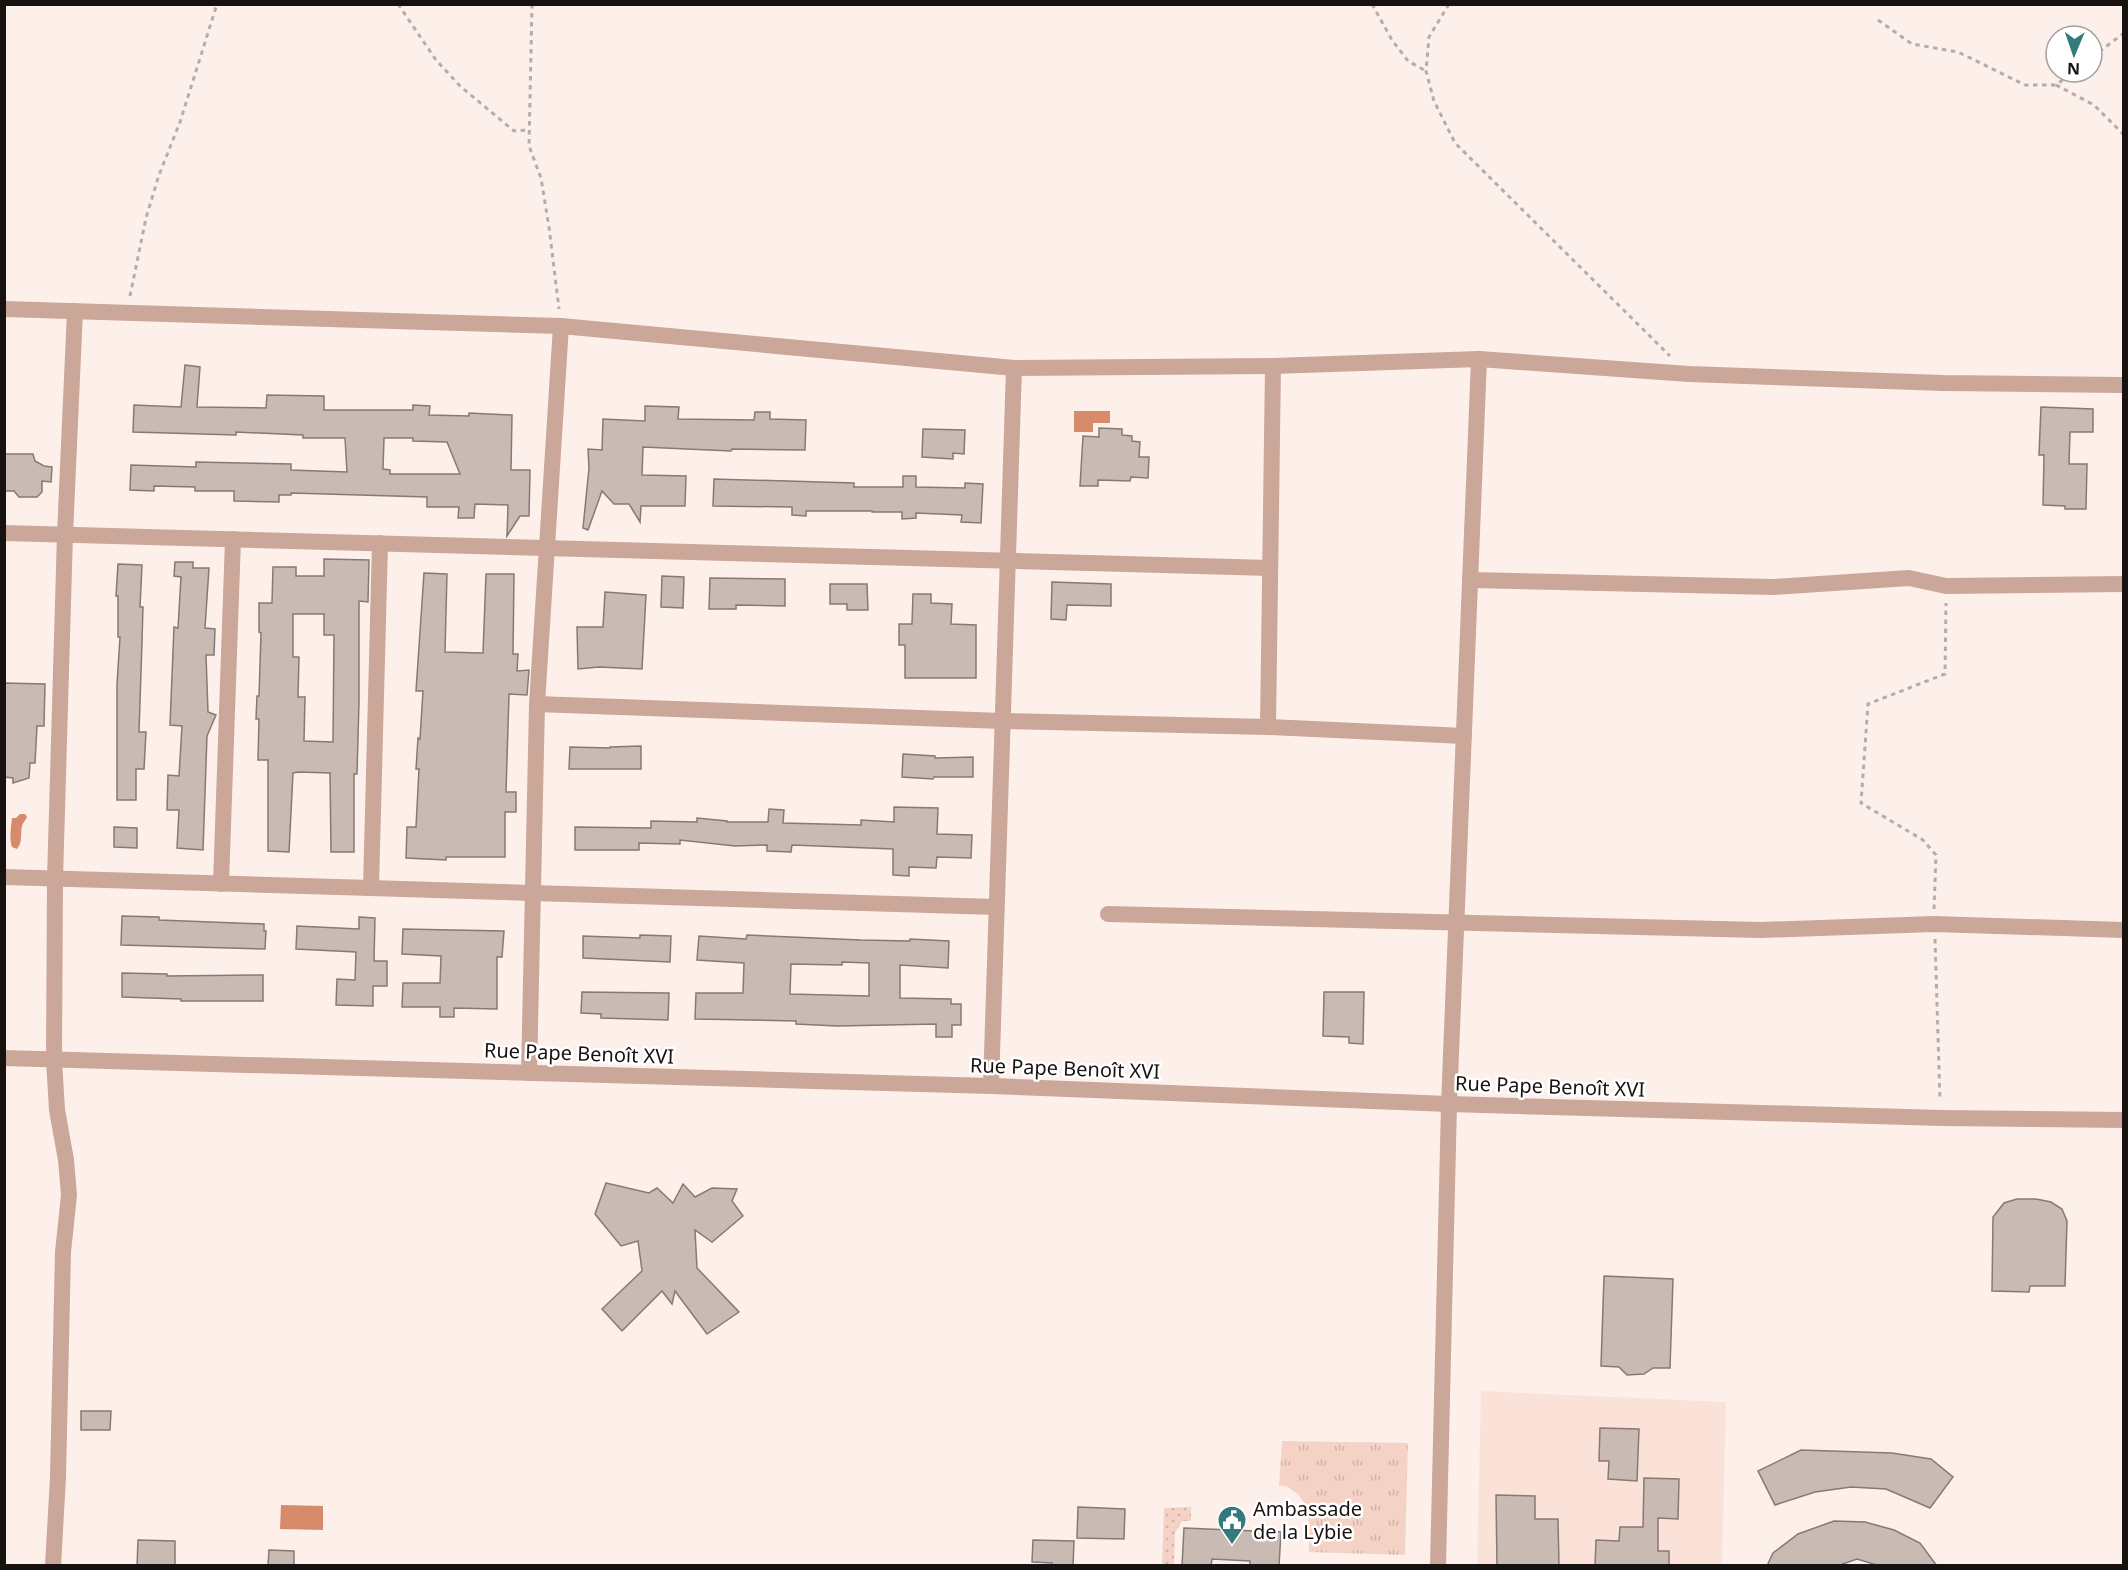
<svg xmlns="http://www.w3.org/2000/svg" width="2128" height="1570" viewBox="0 0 2128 1570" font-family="'Noto Sans',sans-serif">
  <defs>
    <pattern id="grass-dots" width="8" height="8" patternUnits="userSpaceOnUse" patternTransform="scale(1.5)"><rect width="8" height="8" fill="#f4d3c6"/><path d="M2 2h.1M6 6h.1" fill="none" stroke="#d0b4a9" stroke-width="1.8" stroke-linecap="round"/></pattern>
    <pattern id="park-tufts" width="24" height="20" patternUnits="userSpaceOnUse" patternTransform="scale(1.5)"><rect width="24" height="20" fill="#f4d3c6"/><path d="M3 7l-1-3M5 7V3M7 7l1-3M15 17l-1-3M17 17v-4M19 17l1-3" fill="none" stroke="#d0b4a9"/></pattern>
  </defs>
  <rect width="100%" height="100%" fill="#fdf0eb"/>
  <polygon fill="#fae2d8" points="1481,1391 1726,1402 1722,1565 1477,1566"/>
  <polygon fill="url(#grass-dots)" points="1191,1507 1191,1521 1182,1521 1175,1533 1174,1565 1162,1565 1164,1508"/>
  <path fill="url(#park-tufts)" d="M 1282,1441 L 1408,1443 L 1405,1555 L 1309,1552 C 1309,1530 1313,1503 1292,1490 C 1287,1486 1285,1485 1279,1486 Z"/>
  <g fill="#d78b6a">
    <polygon points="1074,411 1110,411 1110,423 1093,423 1093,432 1074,432"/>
    <path d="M 20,814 L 25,814 L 27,817 C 26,820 23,822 22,826 C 20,835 23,842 17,849 L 12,847 C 9,838 11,828 12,818 L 16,818 Z"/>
    <polygon points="281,1505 323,1506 323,1530 280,1529"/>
  </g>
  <g fill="#c9bab3" stroke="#877973" stroke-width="1.5" fill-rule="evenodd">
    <path d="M 185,365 L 200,367 L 197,407 L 266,408 L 267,395 L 324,396 L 324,410 L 413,410 L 413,405 L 430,406 L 429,415 L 469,416 L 469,413 L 512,415 L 511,470 L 530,470 L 529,516 L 520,516 L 507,536 L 508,505 L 475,504 L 474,518 L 458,518 L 459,507 L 427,507 L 427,497 L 291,493 L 291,495 L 279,495 L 279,502 L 234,501 L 234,491 L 195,491 L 195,487 L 154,486 L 154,491 L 130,490 L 131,465 L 196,467 L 196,462 L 291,464 L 291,470 L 347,472 L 345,438 L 303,438 L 303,435 L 236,432 L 236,435 L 133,432 L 134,405 L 181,407 ZM 384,438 L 413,438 L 413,441 L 447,442 L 460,474 L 390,474 L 390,470 L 383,469 Z"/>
    <polygon points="645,406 679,407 678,419 754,420 755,412 770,412 770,419 806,420 805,450 732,449 731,451 643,447 642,475 686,476 685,506 641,506 640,522 629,504 614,504 602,491 588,530 583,528 589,468 588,449 602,450 603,419 645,421"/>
    <polygon points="2041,407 2093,409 2093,432 2070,432 2069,464 2087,464 2086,509 2065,509 2065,506 2043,505 2044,455 2039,455"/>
    <polygon points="1099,428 1122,429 1122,435 1132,436 1132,441 1140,442 1139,457 1149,457 1148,478 1131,477 1130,481 1098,480 1098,486 1080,486 1083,436 1099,437"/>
    <polygon points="923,429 965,430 964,454 953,453 953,459 922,457"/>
    <polygon points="4,454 33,454 35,461 44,466 52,467 51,482 42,481 42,492 37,497 19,497 14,491 4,491"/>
    <polygon points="903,476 916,476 916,487 965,488 965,483 983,484 981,523 961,522 962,515 916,513 916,518 902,519 902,512 872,512 872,511 806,511 806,516 792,515 792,507 713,506 714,479 854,483 854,487 903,487"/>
    <path d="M 324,559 L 369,560 L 368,602 L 359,601 L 359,702 L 357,774 L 354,774 L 354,852 L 331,852 L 330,773 L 299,772 L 293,773 L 289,852 L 268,851 L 268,760 L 258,760 L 259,719 L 256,719 L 257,696 L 259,696 L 261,633 L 259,632 L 259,603 L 272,603 L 273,567 L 296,567 L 296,576 L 324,576 ZM 293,614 L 324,614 L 324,635 L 334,635 L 333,742 L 304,741 L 305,697 L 298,697 L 299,657 L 293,657 Z"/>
    <polygon points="175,562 193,562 193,568 209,568 205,628 215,629 214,655 206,655 208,712 216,715 207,736 203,850 177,848 179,810 167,810 168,775 179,776 182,726 170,725 174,627 178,628 181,577 174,576"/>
    <polygon points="118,564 142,565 140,607 143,607 142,642 139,732 146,732 144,769 136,769 136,800 117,800 117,684 120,637 118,637 118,596 116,596"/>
    <polygon points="424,573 447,574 445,652 483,653 486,574 514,574 513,654 518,654 517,671 529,670 527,695 509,694 506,792 516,792 516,812 505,812 505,857 446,857 446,860 406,858 407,827 416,827 419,769 416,769 418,738 420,739 423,691 416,691"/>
    <polygon points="662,576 684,577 683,608 661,607"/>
    <polygon points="710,578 785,579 785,606 736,605 736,609 709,609"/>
    <polygon points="1052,582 1111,584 1111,606 1067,605 1066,620 1051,619"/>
    <polygon points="830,584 867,584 868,610 847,610 847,604 830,604"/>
    <polygon points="605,592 646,595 642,669 599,667 578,669 577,627 603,627"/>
    <polygon points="913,594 931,594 931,603 952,604 951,624 976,625 976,678 905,678 905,645 899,645 899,624 912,624"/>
    <polygon points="4,683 45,684 44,726 37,726 35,763 30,763 29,778 13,783 13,778 4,777"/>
    <polygon points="641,746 641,769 569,769 570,747 610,748 610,747"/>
    <polygon points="903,754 935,756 935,758 973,757 973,777 934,777 933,779 902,777"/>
    <polygon points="894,807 938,808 937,834 972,835 971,858 937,857 936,868 909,867 909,876 893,875 893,849 792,845 791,852 767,851 767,845 735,846 680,840 680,844 639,843 639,850 575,850 575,827 651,828 651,821 697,822 697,818 727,821 727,822 768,822 769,809 784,810 783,823 861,825 861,820 894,822"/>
    <polygon points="114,827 137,828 137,848 114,847"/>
    <polygon points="122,916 159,917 159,920 264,924 264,931 266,931 265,949 121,945"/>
    <polygon points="359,917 375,918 374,961 387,961 387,986 373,986 373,1006 336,1005 337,979 355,980 356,952 296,949 297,926 359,929"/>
    <polygon points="403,929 504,931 502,957 497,957 497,1009 454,1008 454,1017 440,1017 440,1007 402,1007 403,983 440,983 441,956 402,954"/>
    <polygon points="640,935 671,936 670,962 583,958 583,936 640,938"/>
    <path d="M 747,935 L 861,940 L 910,941 L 910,939 L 949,941 L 948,968 L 900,965 L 900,998 L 951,999 L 951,1004 L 961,1004 L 961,1025 L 952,1025 L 952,1037 L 936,1037 L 936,1024 L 837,1026 L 796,1024 L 796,1021 L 695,1019 L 696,993 L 743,993 L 744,963 L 697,960 L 699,936 L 746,939 ZM 842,962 L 869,963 L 869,996 L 790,994 L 791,964 L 842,965 Z"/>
    <polygon points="122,973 167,974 167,976 263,975 263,1001 181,1001 181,999 122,997"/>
    <polygon points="582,992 669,993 668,1020 601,1018 601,1014 581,1013"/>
    <polygon points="1324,992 1364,992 1363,1044 1349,1043 1349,1037 1323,1036"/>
    <polygon points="606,1183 649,1193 657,1188 673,1203 683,1184 695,1197 712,1188 737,1189 732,1201 743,1216 712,1242 695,1230 697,1268 739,1312 707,1334 675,1291 672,1304 662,1291 622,1331 602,1309 642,1271 638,1241 621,1246 595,1214"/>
    <polygon points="2017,1199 2036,1199 2051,1202 2062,1209 2067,1221 2065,1286 2030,1286 2029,1292 1992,1291 1993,1217 2004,1203"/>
    <polygon points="1604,1276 1673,1279 1670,1368 1653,1368 1644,1374 1627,1375 1619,1367 1601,1366"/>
    <polygon points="81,1411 111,1411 110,1430 81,1430"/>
    <polygon points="1600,1428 1639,1429 1637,1481 1608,1479 1609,1461 1599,1461"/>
    <polygon points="1801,1450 1892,1453 1931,1459 1953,1477 1930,1508 1886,1489 1851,1487 1815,1492 1775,1505 1758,1471"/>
    <polygon points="1644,1478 1679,1479 1678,1519 1658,1518 1658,1551 1669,1551 1669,1566 1595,1566 1596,1540 1619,1541 1620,1527 1643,1527"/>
    <polygon points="1496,1495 1535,1496 1535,1519 1558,1519 1559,1566 1497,1566"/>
    <polygon points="1078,1507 1125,1509 1124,1539 1077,1538"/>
    <polygon points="1834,1521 1865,1522 1894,1530 1920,1543 1937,1566 1880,1566 1857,1559 1837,1566 1767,1566 1773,1553 1798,1534"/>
    <polygon points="1184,1528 1281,1532 1279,1566 1250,1566 1250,1561 1212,1559 1211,1566 1182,1566"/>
    <polygon points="138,1540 175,1541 175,1566 137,1566"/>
    <polygon points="1033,1540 1074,1541 1073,1566 1052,1566 1052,1563 1032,1562"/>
    <polygon points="269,1550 294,1551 294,1566 268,1566"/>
  </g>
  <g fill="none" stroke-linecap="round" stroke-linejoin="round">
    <g stroke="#b7aca8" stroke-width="3" stroke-dasharray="4.5 4.5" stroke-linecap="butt">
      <polyline points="398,4 436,60 460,86 514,131 528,130"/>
      <polyline points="532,4 529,146 541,178 549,227 559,309"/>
      <polyline points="1372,4 1392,40 1408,61 1426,71"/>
      <polyline points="1449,4 1429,37 1426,71 1434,101 1455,143 1670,356"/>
      <polyline points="1878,20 1912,44 1958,52 2025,85 2056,85 2073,72"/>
      <polyline points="2092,57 2124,33"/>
      <polyline points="2056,85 2094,105 2124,135"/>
      <polyline points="130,296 146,218 159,175 180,122 217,4"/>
      <polyline points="1934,909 1936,855 1923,840 1861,803 1868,704 1945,674 1946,603"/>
      <polyline points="1935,939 1940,1101"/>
    </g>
    <g stroke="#cba799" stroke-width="16">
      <polyline points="4,309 561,326 1014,368 1273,366 1479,359 1689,374 1943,383 2124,385"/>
      <polyline points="4,533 1270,568"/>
      <polyline points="1470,580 1773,587 1909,578 1946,586 2124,584"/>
      <polyline points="537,704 1002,721 1268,727 1464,736"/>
      <polyline points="1268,727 1273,366"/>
      <polyline points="4,877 996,907"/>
      <polyline points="221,884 233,539"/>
      <polyline points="371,888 380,543"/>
      <polyline points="1108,914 1761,930 1934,924 2124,930"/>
      <polyline points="4,1058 991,1086 1449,1104 1941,1118 2124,1120"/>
      <polyline points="529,1073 537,704 561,326"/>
      <polyline points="991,1086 1014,368"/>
      <polyline points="53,1566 58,1477 63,1252 69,1195 66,1160 57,1110 54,1060 55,879 65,534 75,311"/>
      <polyline points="1438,1566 1449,1104 1479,359"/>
    </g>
  </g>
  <defs>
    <g id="civic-pin" transform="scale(1.5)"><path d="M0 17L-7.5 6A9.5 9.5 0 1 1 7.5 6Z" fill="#327b7a" stroke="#fff"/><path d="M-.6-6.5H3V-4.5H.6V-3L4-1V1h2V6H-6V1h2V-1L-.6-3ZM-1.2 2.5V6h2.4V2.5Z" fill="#fff"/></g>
  </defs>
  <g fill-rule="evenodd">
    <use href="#civic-pin" x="1232" y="1520"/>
  </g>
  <g text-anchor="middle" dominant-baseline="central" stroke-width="5" stroke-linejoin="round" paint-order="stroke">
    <g font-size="20" fill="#171210" stroke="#fff">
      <text transform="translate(579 1053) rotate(2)">Rue Pape Benoît XVI</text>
      <text transform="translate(1065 1068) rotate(2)">Rue Pape Benoît XVI</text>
      <text transform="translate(1550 1086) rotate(2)">Rue Pape Benoît XVI</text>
    </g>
    <g font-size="20" fill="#171210" stroke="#fff" text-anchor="start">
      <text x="1253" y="1508">Ambassade<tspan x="1253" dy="23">de la Lybie</tspan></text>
    </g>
  </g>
  <rect width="2128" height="1570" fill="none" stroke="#171210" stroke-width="12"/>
  <g transform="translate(2074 54) rotate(182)"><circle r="28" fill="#ffffff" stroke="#a2a09f" stroke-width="1.5"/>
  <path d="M0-4.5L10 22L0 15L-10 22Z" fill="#327b7a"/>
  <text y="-9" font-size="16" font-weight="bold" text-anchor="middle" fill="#171210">N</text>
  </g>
</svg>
